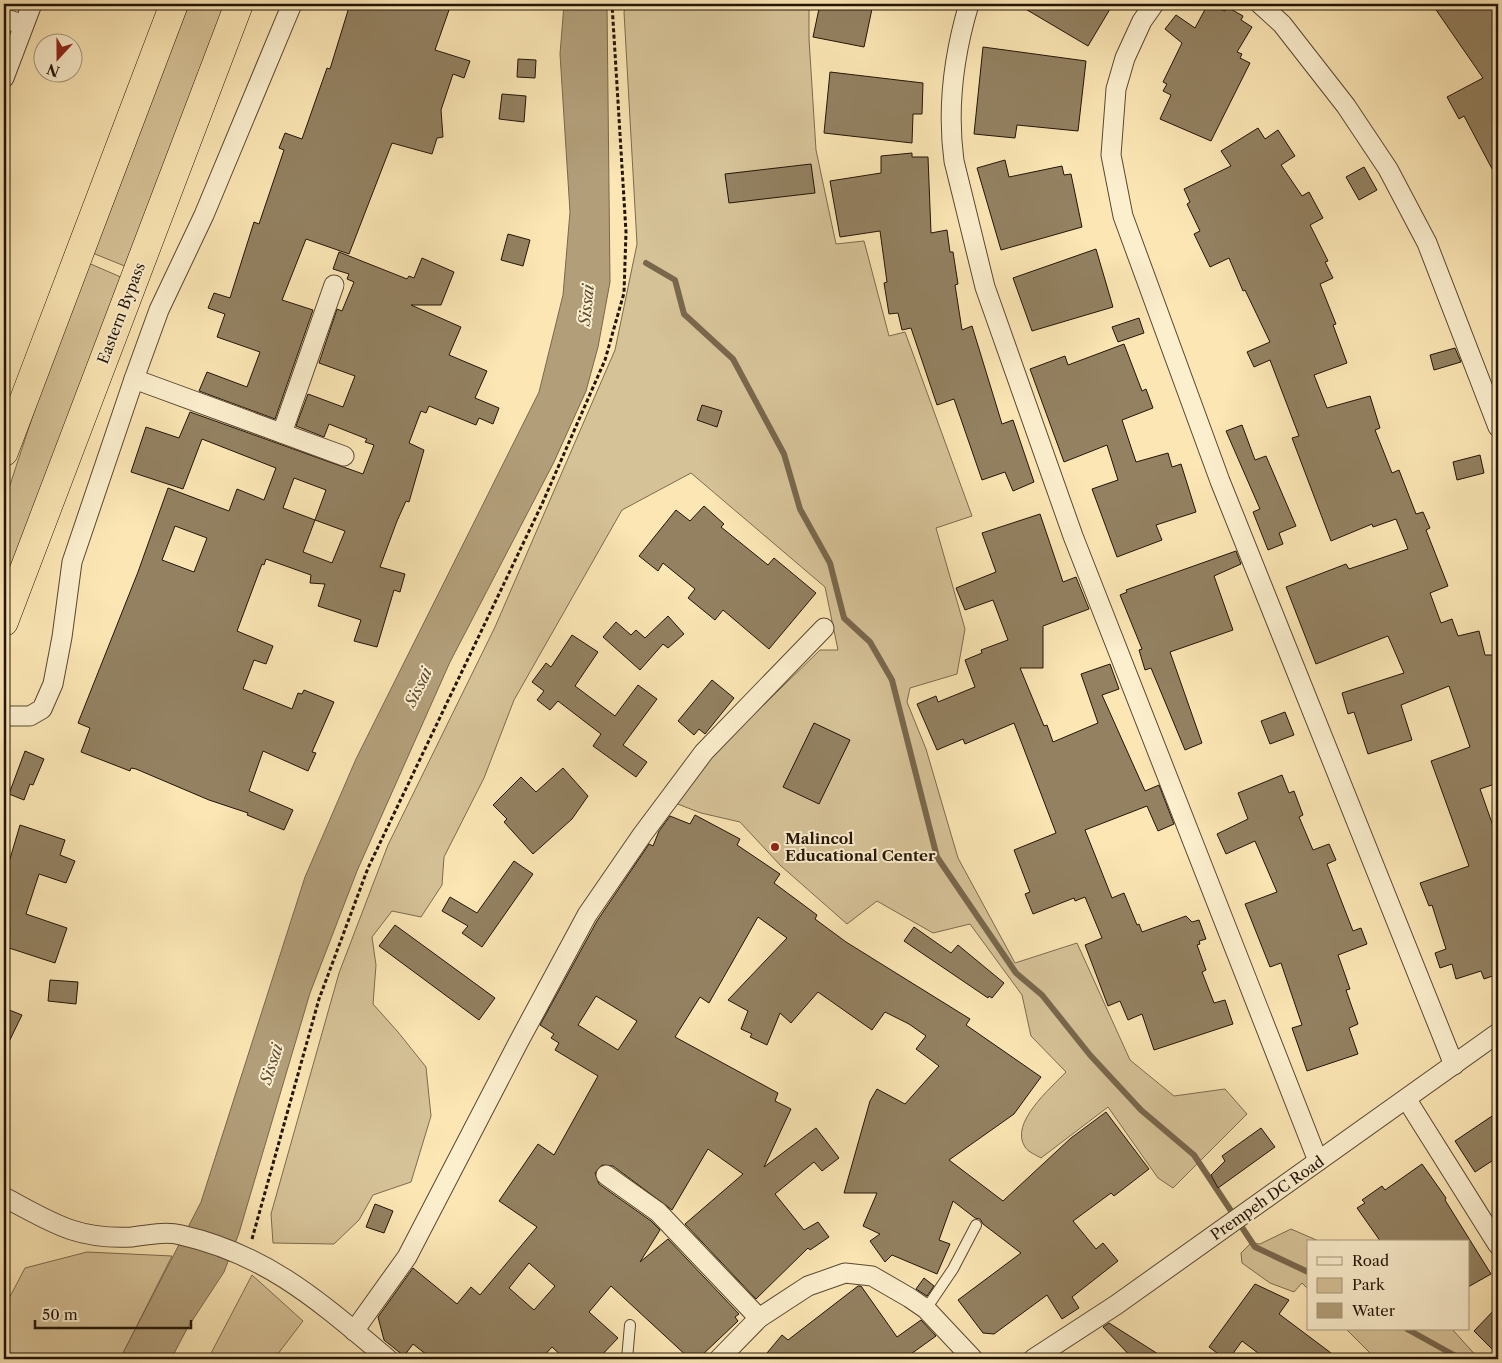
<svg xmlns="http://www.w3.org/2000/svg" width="1502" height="1363" viewBox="0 0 1502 1363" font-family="'Libre Caslon Text',serif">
  <rect width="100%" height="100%" fill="#fbe6b4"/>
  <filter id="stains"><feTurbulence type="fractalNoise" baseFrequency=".004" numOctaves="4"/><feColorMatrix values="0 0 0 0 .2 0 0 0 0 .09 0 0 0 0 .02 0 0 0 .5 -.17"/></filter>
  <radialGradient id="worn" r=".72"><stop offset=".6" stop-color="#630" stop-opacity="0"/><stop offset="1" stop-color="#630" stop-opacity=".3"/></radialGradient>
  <g fill="#d6c297" stroke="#7c6b50">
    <polygon points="189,4 228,4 127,267 90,252"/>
    <path d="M 626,4 L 809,4 L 809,39 L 816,150 L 836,244 L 864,241 L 889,336 L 905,332 L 972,516 L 936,528 L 965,629 L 957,674 L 910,688 L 907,702 L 926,749 L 958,858 L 1015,963 L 1077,943 L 1130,1060 L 1174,1096 L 1225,1089 L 1247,1114 L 1173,1188 L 1158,1178 L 1108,1107 L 1041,1158 C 1036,1155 1028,1152 1025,1147 C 1009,1123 1051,1088 1066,1072 L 1031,1036 L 1022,995 L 970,924 L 933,933 L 877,901 L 847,924 L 780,865 L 740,822 L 701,813 L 675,803 L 705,762 L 820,650 L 838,650 L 825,587 L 691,473 L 622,510 L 514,700 L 484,778 L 444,857 L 442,885 L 421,917 L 392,911 L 372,937 L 376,965 L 373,1004 L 398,1032 L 426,1067 L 431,1116 L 411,1182 L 373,1195 L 359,1220 L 334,1244 L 273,1243 L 271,1214 L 339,973 L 388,845 L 495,627 L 615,350 L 637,244 L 624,12 Z"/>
    <polygon points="86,262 123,278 4,593 4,503 69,306"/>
    <polygon points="1291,1229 1321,1242 1308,1242 1308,1289 1302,1283 1294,1292 1270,1283 1242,1263 1241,1253 1251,1243 1260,1244"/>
    <polygon points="87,1252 172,1256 120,1359 4,1359 4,1308 25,1268"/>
    <polygon points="252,1275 303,1321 274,1359 208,1359"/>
    <polygon points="1346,1329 1452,1329 1479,1359 1376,1359"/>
  </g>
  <polygon fill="#b29f7a" stroke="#79674c" points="564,4 607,4 610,282 598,347 586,391 554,462 450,662 357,871 310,993 239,1233 224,1272 188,1327 171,1359 120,1359 201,1202 305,877 356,759 539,392 563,295 570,212 560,54"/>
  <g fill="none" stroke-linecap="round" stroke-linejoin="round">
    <g stroke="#79674c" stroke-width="6">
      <polyline points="646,263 675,280 684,314 733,359 784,454 800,509 830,563 844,618 870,642 892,680 937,857 1016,973 1042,995 1090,1055 1141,1110 1194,1155 1255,1247 1308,1272"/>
      <polyline points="1407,1329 1461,1359"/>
    </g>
  </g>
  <g fill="#938161" stroke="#231408" fill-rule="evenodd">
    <polygon points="350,4 431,4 449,10 435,50 470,61 464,78 453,74 441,110 443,137 437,138 432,154 392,143 349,254 306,239 282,300 313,310 275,419 199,391 207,372 247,387 260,352 217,337 225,314 208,308 214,293 230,298 254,222 259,224 284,150 279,148 285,133 302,139 327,68 330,69"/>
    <polygon points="820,4 873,4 864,47 813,37"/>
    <polygon points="1017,4 1113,4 1088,46"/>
    <polygon points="1208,4 1225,11 1227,7 1243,16 1241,20 1252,27 1237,52 1242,54 1240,58 1250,63 1211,141 1160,119 1171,95 1163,91 1167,84 1163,82 1182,43 1165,29 1176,15 1195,28"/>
    <polygon points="1432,4 1498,4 1498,180 1464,116 1459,119 1447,97 1483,78"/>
    <polygon points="983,47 1086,61 1078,131 1017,125 1015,138 974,134"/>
    <polygon points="518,59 536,60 535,78 517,77"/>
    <polygon points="830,72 923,83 922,114 913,114 912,143 824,133"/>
    <polygon points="502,94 526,96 524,122 499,119"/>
    <polygon points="1258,128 1265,139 1278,130 1295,156 1281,165 1302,196 1309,192 1323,218 1310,225 1328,261 1325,262 1333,278 1320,284 1336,324 1333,325 1347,363 1314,375 1327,408 1370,396 1380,428 1375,430 1392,473 1399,470 1416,514 1423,512 1430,528 1426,530 1448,586 1430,593 1441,623 1452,619 1458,636 1479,631 1485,655 1498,655 1498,783 1480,789 1498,840 1498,974 1484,979 1481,971 1456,979 1452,964 1440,968 1435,953 1446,949 1432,905 1429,906 1420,883 1469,866 1431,761 1470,747 1449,686 1401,705 1412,740 1368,754 1354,712 1348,714 1342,693 1404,673 1388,636 1316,664 1286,587 1346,564 1349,569 1408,549 1396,519 1373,527 1372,524 1331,541 1292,438 1299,436 1270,360 1254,367 1247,352 1270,342 1245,290 1243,291 1229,258 1210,267 1194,234 1200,231 1187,204 1190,202 1184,189 1231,166 1221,151"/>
    <polygon points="912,153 912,157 928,157 931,233 947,230 950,252 953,252 958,284 955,285 962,330 972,326 1002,424 1013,420 1034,482 1013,491 1005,472 982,480 954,399 937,405 911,328 902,330 898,313 889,314 884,283 887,282 880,231 840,237 830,181 881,173 881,156"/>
    <polygon points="1005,160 1009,177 1062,166 1064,175 1071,174 1082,227 1001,250 977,168"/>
    <polygon points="811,164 815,193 729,203 725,174"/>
    <polygon points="1364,167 1377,190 1359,200 1346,177"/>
    <polygon points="508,234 530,240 523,266 501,260"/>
    <polygon points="1096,249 1113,307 1032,331 1013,278"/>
    <path d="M 339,252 L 407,279 L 409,276 L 414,278 L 422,258 L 454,272 L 441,305 L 411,305 L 461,327 L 449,355 L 487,371 L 475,398 L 499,408 L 493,424 L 479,418 L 476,425 L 429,406 L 426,413 L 421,411 L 409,443 L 424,450 L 409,502 L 406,501 L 397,521 L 380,567 L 405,574 L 400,592 L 394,590 L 377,647 L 354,641 L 361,620 L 318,606 L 325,584 L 310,583 L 311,575 L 266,559 L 264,565 L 262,564 L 237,631 L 273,646 L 266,664 L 254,660 L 243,689 L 292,709 L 298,693 L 302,694 L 304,690 L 334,702 L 312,752 L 316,753 L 308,771 L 263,751 L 249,791 L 293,810 L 284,830 L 247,815 L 248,813 L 209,800 L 136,769 L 131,768 L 130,771 L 81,752 L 90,728 L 78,723 L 138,572 L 168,488 L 229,511 L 237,489 L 264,500 L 276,468 L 202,439 L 183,489 L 131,472 L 146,427 L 179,438 L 190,412 L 363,474 L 374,445 L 365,442 L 367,439 L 329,424 L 324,437 L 296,426 L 308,394 L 343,407 L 355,376 L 319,363 L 337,309 L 342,311 L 354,282 L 347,279 L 349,274 L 333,269 ZM 294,478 L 326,490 L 315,520 L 283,508 ZM 315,520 L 345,531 L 332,563 L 303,552 ZM 175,526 L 207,538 L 194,572 L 162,560 Z"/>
    <polygon points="1139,318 1144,333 1118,342 1112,327"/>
    <polygon points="1124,344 1142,391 1146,389 1153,408 1122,420 1136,462 1168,453 1172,467 1181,464 1196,512 1156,525 1162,540 1117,557 1092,489 1118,480 1107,445 1064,462 1030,369 1065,356 1068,365"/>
    <polygon points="1455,348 1461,362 1434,370 1430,355"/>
    <polygon points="702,405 722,411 717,427 697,420"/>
    <polygon points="1242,425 1255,460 1266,456 1296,526 1279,533 1283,544 1268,550 1253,512 1260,509 1226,431"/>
    <polygon points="1480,455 1484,473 1457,480 1453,462"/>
    <polygon points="704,506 724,524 721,527 768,565 774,558 816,593 769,649 723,610 715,620 688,598 695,589 663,563 658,571 639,556 676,510 690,521"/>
    <polygon points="1040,514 1063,582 1076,577 1089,609 1043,626 1043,668 1020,668 1044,726 1047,725 1053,742 1098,723 1081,674 1110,664 1119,689 1102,695 1145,791 1159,785 1174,824 1158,831 1147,806 1085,830 1112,898 1124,893 1137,925 1139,924 1142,932 1186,916 1192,922 1199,920 1206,939 1199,941 1200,944 1197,945 1206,970 1202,972 1214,1003 1225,1000 1233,1024 1154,1050 1142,1014 1128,1020 1120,1001 1108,1006 1085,945 1102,938 1085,897 1075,901 1074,898 1033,914 1025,894 1030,892 1014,850 1056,833 1014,723 965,744 963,739 937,750 917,704 936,696 938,702 975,687 965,660 982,653 981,650 1008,640 993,600 965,610 956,588 996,572 982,533"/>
    <polygon points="1236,551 1241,564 1214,576 1233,630 1170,652 1202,743 1185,750 1151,668 1145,670 1139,650 1142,649 1120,595 1127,592 1126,590"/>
    <polygon points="668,616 684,634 668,648 663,644 640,670 603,637 616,622 631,635 636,630 645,638"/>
    <polygon points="572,635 598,652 575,686 615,716 638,685 657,699 623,745 647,762 636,777 593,746 601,734 558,701 550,710 537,700 544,691 532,682 546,663 551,667"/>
    <polygon points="712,680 734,698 705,734 699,729 694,735 678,721"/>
    <polygon points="1285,712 1294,735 1270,744 1261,721"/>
    <polygon points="814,723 850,740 819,804 783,787"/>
    <polygon points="25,751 44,759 33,785 30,784 24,800 9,794"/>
    <polygon points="563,768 588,796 572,819 533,854 504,822 507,819 493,805 521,777 536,792"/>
    <polygon points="1282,775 1289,793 1294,791 1303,815 1299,817 1313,850 1329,844 1336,860 1327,864 1353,931 1361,928 1367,944 1338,955 1350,989 1346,990 1358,1024 1349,1028 1358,1054 1307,1071 1292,1028 1302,1025 1281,963 1270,967 1245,904 1277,892 1255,841 1226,854 1217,834 1248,819 1238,793"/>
    <path d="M 695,815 L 740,839 L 737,845 L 780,874 L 774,883 L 817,915 L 815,919 L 846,942 L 970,1019 L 966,1025 L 1041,1077 L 1014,1114 L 949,1160 L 1003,1201 L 1071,1138 L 1106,1112 L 1149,1169 L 1114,1196 L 1111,1193 L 1073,1221 L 1096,1249 L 1103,1243 L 1118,1261 L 1072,1297 L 1079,1308 L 1062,1319 L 1047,1295 L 994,1334 L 983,1333 L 958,1300 L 1021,1253 L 983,1224 L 980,1219 L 975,1218 L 953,1201 L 939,1240 L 950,1244 L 937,1274 L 892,1255 L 885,1262 L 870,1241 L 880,1234 L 863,1226 L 877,1193 L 844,1193 L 870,1101 L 877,1089 L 905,1104 L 939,1066 L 916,1049 L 926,1036 L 909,1024 L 885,1012 L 872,1030 L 818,992 L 791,1023 L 780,1013 L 767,1045 L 750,1037 L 752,1034 L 741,1029 L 748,1011 L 728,1000 L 787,938 L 758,917 L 709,1003 L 700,997 L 675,1037 L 778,1093 L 775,1101 L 791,1109 L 764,1167 L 816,1128 L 839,1158 L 822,1171 L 814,1162 L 775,1194 L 804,1230 L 818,1222 L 829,1237 L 810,1250 L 808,1248 L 756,1299 L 685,1224 L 743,1174 L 708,1149 L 672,1210 L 613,1166 L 602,1165 L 595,1173 L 599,1184 L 651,1221 L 660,1230 L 640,1262 L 668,1239 L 739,1314 L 735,1317 L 738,1321 L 698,1359 L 690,1359 L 611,1286 L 589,1312 L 618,1338 L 598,1359 L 565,1359 L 552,1347 L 541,1359 L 432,1359 L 413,1344 L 404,1356 L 384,1340 L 378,1317 L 413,1268 L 457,1304 L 471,1287 L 480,1295 L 537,1227 L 499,1201 L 538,1144 L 554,1155 L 598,1076 L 555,1050 L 559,1043 L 551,1038 L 554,1034 L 540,1025 L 597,921 L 649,844 L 653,846 L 659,831 L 670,816 L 690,824 ZM 596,996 L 637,1021 L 618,1050 L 578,1025 ZM 529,1263 L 555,1286 L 534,1310 L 509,1288 Z"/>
    <polygon points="20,825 65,840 60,855 75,861 66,883 39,874 26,914 67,928 55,963 6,947 10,934 4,932 4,879"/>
    <polygon points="514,861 533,874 482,947 462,933 468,926 442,911 450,897 477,913"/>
    <polygon points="395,925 495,998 479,1020 379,946"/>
    <polygon points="914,927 951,953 958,945 1004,983 992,998 989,996 988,998 904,941"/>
    <polygon points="50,980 78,982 76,1004 48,1001"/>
    <polygon points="4,1008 22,1015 4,1052"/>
    <polygon points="1498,1112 1498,1157 1475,1172 1455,1141"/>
    <polygon points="1261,1128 1275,1147 1218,1188 1211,1175 1225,1161 1222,1156"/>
    <polygon points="1422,1164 1446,1198 1445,1200 1491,1274 1468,1287 1468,1242 1381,1242 1357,1208 1365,1203 1362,1200 1382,1186 1385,1190"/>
    <polygon points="375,1204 393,1211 384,1233 366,1227"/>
    <polygon points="924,1278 934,1286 927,1296 916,1289"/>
    <polygon points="1255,1284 1289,1300 1279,1314 1339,1359 1266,1359 1242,1341 1229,1359 1225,1359 1209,1347"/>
    <polygon points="858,1286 861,1286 897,1337 921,1320 936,1336 904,1359 762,1359 782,1335 788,1340"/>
    <polygon points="1498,1306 1498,1355 1474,1331"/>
    <polygon points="1109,1323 1166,1359 1133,1359 1103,1327"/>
  </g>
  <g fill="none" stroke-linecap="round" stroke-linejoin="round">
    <g stroke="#594833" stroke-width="12">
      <g id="lane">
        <polyline points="926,1309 953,1269 976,1225"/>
        <polyline points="627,1359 630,1325"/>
      </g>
    </g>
    <g stroke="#594833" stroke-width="21">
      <g id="street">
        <path d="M 969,4 C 954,54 947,109 954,161 L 985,287 L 1073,536 L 1318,1161"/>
        <polyline points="1154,4 1142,21 1125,58 1116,89 1111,155 1123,216 1220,481 1454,1065"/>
        <polyline points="1260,4 1282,24 1346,106 1388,169 1427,243 1498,427"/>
        <polyline points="4,18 23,25"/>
        <polyline points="4,78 32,4"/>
        <polyline points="134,379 344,456"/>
        <polyline points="282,433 334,285"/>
        <polyline points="4,716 30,716 42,709 53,684 62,637 72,562 134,379 159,310 204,215 292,4"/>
        <polyline points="1407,1100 1498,1245"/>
        <polyline points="606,1175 658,1212 759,1318"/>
        <path d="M 4,1197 C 51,1222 76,1240 132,1237 C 148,1235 165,1231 181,1235 C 269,1255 321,1303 388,1359"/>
        <polyline points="354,1331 407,1257 518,1043 587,915 642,835 704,752 824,628"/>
        <polyline points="719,1359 759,1318 808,1286 845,1273 872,1276 910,1298 926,1309 973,1359"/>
        <polyline points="1033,1359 1116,1305 1498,1033"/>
      </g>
    </g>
    <g stroke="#231408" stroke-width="29">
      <g id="highway">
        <polyline points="4,452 174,4"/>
        <polyline points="4,622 239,4"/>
      </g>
    </g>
    <polyline stroke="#231408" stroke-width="3" stroke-dasharray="4 2.5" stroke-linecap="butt" points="252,1239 319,999 368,868 542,504 605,360 624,293 626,232 612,4"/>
    <use href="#lane" stroke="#fcefce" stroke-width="10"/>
    <use href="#street" stroke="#fcefce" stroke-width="19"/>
    <use href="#highway" stroke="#fbe6b4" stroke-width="28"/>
  </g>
  <circle fill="#8f2418" stroke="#fcefce" stroke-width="2" cx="775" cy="847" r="5"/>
  <g text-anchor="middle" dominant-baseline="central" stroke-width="4" stroke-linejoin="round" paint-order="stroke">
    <g font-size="15" fill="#231408" stroke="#fcefce">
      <text transform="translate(121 313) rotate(-69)">Eastern Bypass</text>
      <text transform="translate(1267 1198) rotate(-35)">Prempeh DC Road</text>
    </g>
    <g font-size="15" font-weight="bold" fill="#231408" stroke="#fcefce" text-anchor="start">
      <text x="785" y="838">Malincol<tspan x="785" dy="17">Educational Center</tspan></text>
    </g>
    <g font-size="16" font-style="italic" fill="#5c4c36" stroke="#fcefce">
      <text transform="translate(586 305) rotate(-84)">Sissai</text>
      <text transform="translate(418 687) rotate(-64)">Sissai</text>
      <text transform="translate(271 1064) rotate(-72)">Sissai</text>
    </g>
  </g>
  <rect width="1502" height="1363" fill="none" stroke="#fbe6b4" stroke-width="20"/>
  <rect x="5" y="5" width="1492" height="1353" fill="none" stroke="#231408" stroke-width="2.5"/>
  <rect x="10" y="10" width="1482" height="1343" fill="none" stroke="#231408"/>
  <rect x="1307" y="1240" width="162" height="90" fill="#fcefce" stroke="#a5977f"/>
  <rect x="1317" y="1257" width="25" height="8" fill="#fcefce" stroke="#a5977f"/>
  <text x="1352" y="1266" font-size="15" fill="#231408">Road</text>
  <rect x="1317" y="1278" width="25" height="15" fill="#d6c297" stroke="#a5977f"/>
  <text x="1352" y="1290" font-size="15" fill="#231408">Park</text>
  <rect x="1317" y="1303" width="25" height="15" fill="#b29f7a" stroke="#a5977f"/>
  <text x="1352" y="1316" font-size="15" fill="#231408">Water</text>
  <g transform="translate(58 58) rotate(201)"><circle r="24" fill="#fcefce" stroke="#a5977f"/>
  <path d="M0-4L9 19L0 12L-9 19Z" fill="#8f2418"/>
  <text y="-8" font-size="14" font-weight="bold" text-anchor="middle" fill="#231408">N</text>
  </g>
  <path d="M35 1320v8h156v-8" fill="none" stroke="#231408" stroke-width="2.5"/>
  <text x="42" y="1320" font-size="15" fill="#231408" stroke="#fcefce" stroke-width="4" paint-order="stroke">50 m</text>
  <rect width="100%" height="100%" filter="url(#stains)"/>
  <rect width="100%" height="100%" fill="url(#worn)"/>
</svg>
